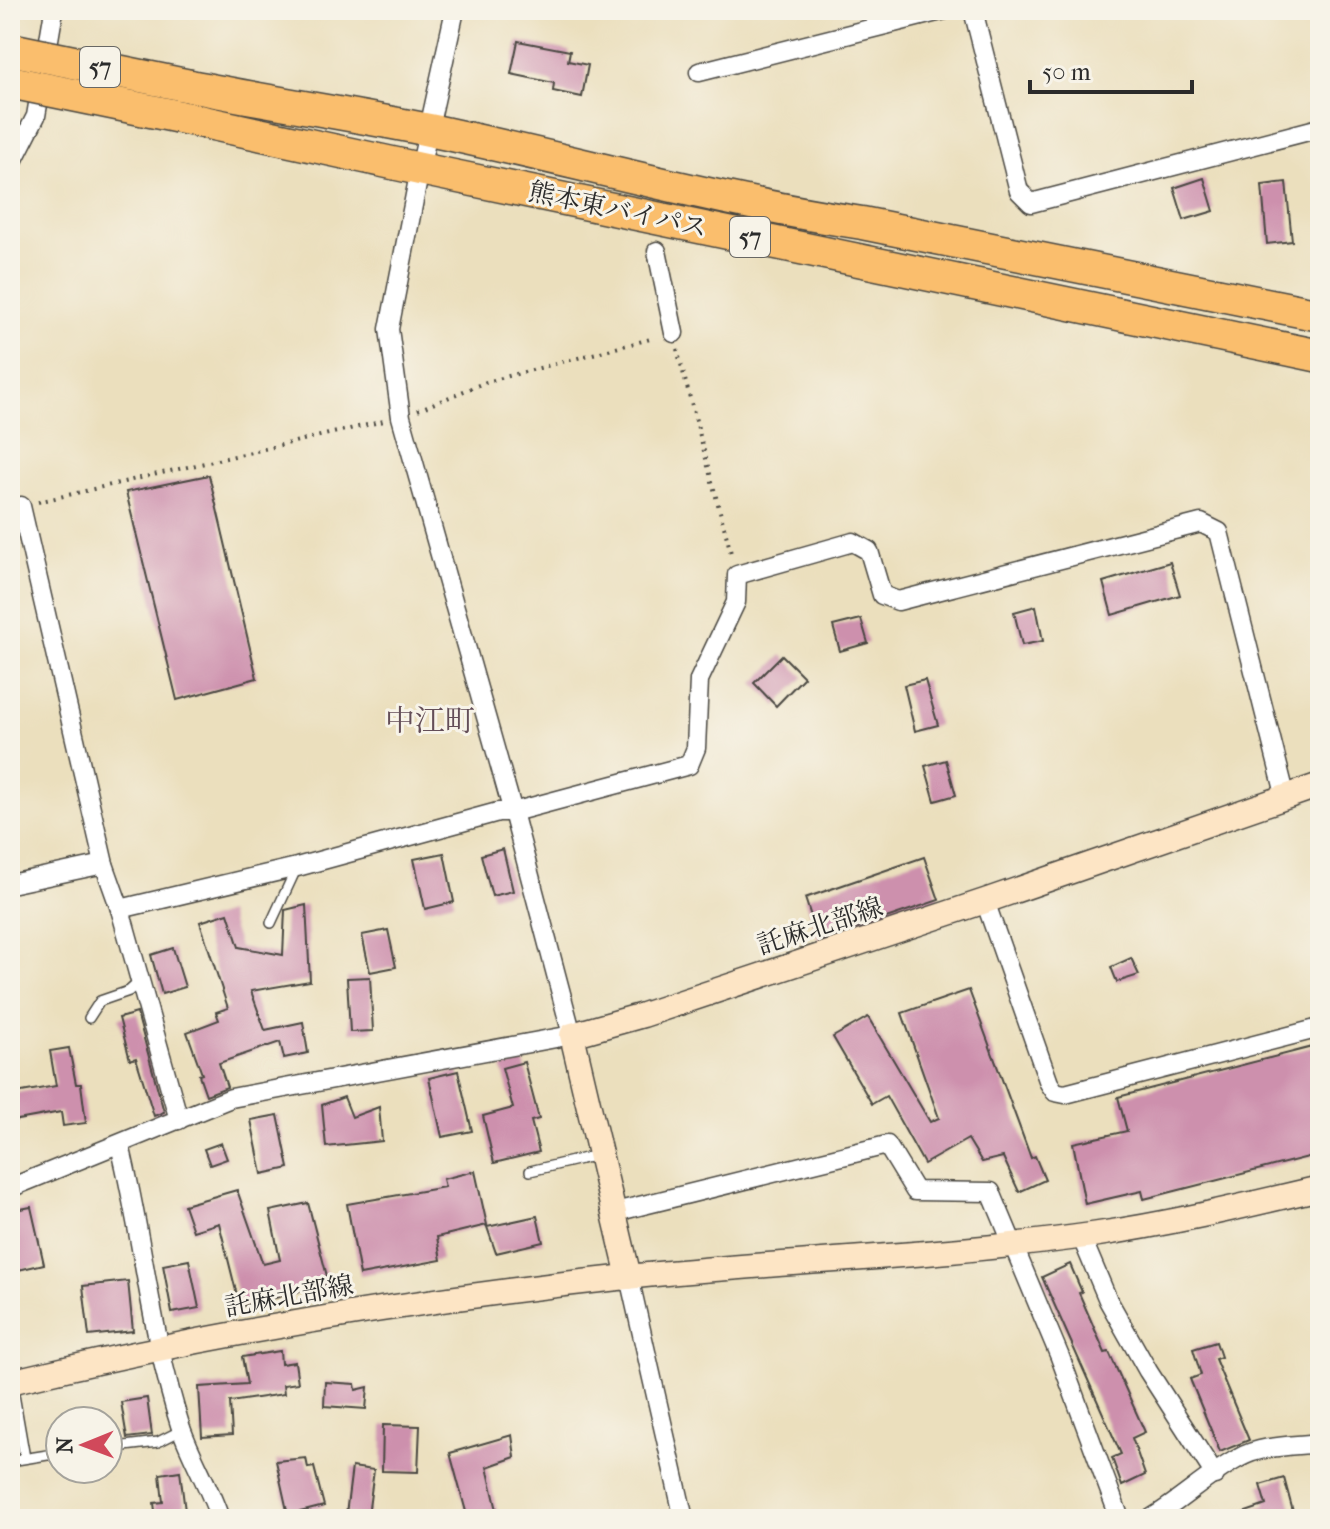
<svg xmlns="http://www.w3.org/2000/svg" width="1330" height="1529" viewBox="0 0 1330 1529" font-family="'IM FELL French Canon','Noto Serif JP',serif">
  <rect width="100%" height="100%" fill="#f7f3e8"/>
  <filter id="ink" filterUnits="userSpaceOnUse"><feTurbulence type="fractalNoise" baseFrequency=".0125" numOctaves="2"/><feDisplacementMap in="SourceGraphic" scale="16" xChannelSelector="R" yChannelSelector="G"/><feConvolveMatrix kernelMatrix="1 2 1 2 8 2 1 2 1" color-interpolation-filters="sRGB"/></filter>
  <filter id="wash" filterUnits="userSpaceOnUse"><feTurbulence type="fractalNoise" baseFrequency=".006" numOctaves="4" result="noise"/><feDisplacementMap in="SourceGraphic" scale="32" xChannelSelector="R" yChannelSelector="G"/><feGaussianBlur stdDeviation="1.8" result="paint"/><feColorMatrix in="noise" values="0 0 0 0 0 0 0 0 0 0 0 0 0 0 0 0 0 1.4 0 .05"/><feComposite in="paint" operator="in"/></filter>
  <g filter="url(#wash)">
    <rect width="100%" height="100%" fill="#ebdfbd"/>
    <g id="blocks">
      <g fill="#cd90ad">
        <polygon points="518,41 570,51 568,61 588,65 582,97 553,91 554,83 511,74"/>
        <polygon points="1204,178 1214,211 1184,220 1174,188"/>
        <polygon points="1286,182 1292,241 1267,244 1262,185"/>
        <polygon points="209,475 257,678 177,700 126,492"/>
        <polygon points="1170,562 1180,595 1112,615 1103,582"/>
        <polygon points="1036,606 1043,641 1022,645 1014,612"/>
        <polygon points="861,619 868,643 840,651 833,626"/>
        <polygon points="782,655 804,677 776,706 754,683"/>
        <polygon points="925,680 938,725 915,731 904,685"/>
        <polygon points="946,760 956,795 935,801 925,766"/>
        <polygon points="503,849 513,891 492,896 481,855"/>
        <polygon points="444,853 454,902 425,909 414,859"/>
        <polygon points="924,857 939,900 819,941 805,898"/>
        <polygon points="306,905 310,981 251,991 265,1030 303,1022 308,1053 284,1058 280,1042 219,1063 227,1087 206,1095 199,1075 202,1074 187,1032 219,1020 216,1012 228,1008 200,922 228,913 239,947 283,955 285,910"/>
        <polygon points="388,930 396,967 370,972 362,935"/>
        <polygon points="173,948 185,987 162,994 151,955"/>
        <polygon points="1131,958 1139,975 1117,982 1111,967"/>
        <polygon points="370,977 373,1031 350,1032 347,978"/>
        <polygon points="969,990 1031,1158 1035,1156 1045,1180 1019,1192 1003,1157 982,1162 968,1139 924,1164 886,1096 872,1104 833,1037 868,1017 930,1122 939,1118 902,1013"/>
        <polygon points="137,1013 164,1112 154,1116 136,1058 130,1060 119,1018"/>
        <polygon points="1320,1045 1320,1154 1144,1199 1142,1191 1085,1204 1073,1143 1127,1131 1118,1097"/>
        <polygon points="69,1048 76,1084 81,1084 86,1123 63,1126 61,1112 12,1121 10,1094 56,1086 50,1051"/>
        <polygon points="524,1062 539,1119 531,1121 539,1152 494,1163 483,1116 513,1108 502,1068"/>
        <polygon points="458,1071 472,1131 442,1137 429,1078"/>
        <polygon points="344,1097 352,1117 379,1107 382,1141 326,1147 322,1105"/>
        <polygon points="278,1115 289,1168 262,1174 251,1120"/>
        <polygon points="221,1143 227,1159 210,1165 204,1149"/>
        <polygon points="475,1171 487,1225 437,1237 441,1260 360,1275 347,1204 445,1187 443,1179"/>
        <polygon points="237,1190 263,1264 280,1260 270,1211 308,1203 329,1284 240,1307 219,1223 193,1231 184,1205"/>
        <polygon points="31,1207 44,1264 10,1272 10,1211"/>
        <polygon points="537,1216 543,1242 496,1253 487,1227"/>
        <polygon points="189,1260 199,1308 172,1313 163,1265"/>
        <polygon points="1070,1264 1082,1292 1079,1293 1105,1353 1109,1352 1145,1432 1132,1438 1145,1475 1122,1486 1112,1458 1121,1454 1042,1277"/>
        <polygon points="128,1281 133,1331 89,1336 83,1286"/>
        <polygon points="1216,1342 1221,1357 1215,1359 1249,1440 1220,1452 1190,1379 1201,1375 1193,1349"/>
        <polygon points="280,1351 281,1364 295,1362 298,1383 283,1385 284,1394 230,1402 232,1435 202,1437 199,1387 247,1384 242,1357"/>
        <polygon points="325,1382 355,1384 356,1390 368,1387 366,1409 324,1406"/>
        <polygon points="147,1398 152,1435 127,1438 121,1402"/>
        <polygon points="383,1425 420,1426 418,1472 382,1471"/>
        <polygon points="512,1435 515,1457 487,1467 499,1519 468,1519 450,1453"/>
        <polygon points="306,1458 308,1468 314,1467 324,1506 288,1515 276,1461"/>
        <polygon points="352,1467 374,1470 368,1516 346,1514"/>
        <polygon points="180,1471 186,1519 156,1519 154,1503 163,1502 160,1474"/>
        <polygon points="1284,1478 1295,1519 1235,1519 1234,1516 1266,1505 1260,1485"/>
      </g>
    </g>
  </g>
  <g filter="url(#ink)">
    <use href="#blocks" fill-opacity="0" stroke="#484641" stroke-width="2"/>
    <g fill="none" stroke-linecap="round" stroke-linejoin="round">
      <g stroke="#484641" stroke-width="12">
        <g id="lane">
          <polyline points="271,923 297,867"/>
          <polyline points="89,1018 100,1001 129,991 140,981"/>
          <polyline points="530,1171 598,1155"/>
          <polyline points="12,1383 25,1458"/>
          <polyline points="108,1448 158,1442 182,1430"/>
          <polyline points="10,1461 60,1453"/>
        </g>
      </g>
      <g stroke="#484641" stroke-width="21">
        <g id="street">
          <polyline points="973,10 1019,191 1031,203 1320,128"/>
          <polyline points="699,72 945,10"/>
          <polyline points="10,167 36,116 54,10"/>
          <polyline points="657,251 674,333"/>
          <polyline points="10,510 21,506 104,864 120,909 179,1120"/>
          <polyline points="10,884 104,864"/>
          <polyline points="985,901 1049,1083 1055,1092 1065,1094 1320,1028"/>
          <polyline points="120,909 297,867 498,812 513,812 689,765 696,748 699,680 736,602 737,575 853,542 869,551 882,595 898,601 1201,523 1219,532 1286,798"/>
          <path d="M 120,1145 C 143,1238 151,1336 181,1428 C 192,1459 210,1488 220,1519"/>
          <polyline points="10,1188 231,1098 572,1035 513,812 401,417 389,329 420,169 455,10"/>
          <polyline points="615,1212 887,1145 915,1191 991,1192 1060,1357 1120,1519"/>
          <polyline points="1081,1236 1108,1300 1148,1371 1215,1475"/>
          <polyline points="629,1277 684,1519"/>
          <path d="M 1150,1519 C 1181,1501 1207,1475 1239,1458 C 1262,1445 1294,1446 1320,1443"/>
        </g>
      </g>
      <g stroke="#484641" stroke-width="27">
        <g id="secondary">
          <polyline points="629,1277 572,1035 643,1015 985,901 1320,785"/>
          <path d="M 10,1382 C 213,1333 419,1299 627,1277 C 782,1261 937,1257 1092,1235 C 1169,1224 1244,1206 1320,1188"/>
        </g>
      </g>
      <g stroke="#484641" stroke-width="35">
        <g id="highway">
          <path d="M 190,86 C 269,102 350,114 429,130 C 573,160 715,201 862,223 L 1320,315"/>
          <polyline points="180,117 420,169 1320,356"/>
        </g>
      </g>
      <g stroke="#484641" stroke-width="4" stroke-dasharray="2 6" stroke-linecap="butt">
        <polyline points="677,349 732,557"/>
        <polyline points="418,410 486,382 654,338"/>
        <polyline points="38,502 384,421"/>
      </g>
      <use href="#lane" stroke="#fff" stroke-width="9"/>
      <use href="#street" stroke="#fff" stroke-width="18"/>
      <use href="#secondary" stroke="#fde5c5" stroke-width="24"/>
      <use href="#highway" stroke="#fabe6d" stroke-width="32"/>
      <g stroke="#484641" stroke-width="35" stroke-linecap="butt">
        <g id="highway-bridge">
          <polyline points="10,49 190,86"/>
          <polyline points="10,82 180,117"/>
        </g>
      </g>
      <use href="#highway-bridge" stroke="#fabe6d" stroke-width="32"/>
    </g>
  </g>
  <g text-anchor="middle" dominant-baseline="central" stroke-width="6" stroke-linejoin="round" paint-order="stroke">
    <g fill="#f7f3e8" stroke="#686764" stroke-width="2">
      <rect x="80" y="47" width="40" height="40" rx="6"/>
      <rect x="730" y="217" width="40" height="40" rx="6"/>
    </g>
    <g font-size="24" font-weight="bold" fill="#2b2b2b">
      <text x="100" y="67">57</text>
      <text x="750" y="237">57</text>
    </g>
    <g font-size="26" fill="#2b2b2b" stroke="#f7f3e8">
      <text transform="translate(618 210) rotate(12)">熊本東バイパス</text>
      <text transform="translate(820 926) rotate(-18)">託麻北部線</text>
      <text transform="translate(289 1296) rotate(-10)">託麻北部線</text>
    </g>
    <g font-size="30" fill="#644e58" stroke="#f7f3e8">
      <text x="430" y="721">中江町</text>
    </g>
  </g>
  <rect width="1330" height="1529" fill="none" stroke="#f7f3e8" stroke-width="40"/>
  <g transform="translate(84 1445) rotate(269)"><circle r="38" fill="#f7f3e8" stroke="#a5a39c" stroke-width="2"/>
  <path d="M0-6L14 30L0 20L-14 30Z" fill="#d1495b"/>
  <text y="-12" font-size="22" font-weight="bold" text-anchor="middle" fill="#2b2b2b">N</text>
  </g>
  <path d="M1030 80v12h162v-12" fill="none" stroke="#2b2b2b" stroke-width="4"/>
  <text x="1042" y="80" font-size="24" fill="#2b2b2b" stroke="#f7f3e8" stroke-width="6" paint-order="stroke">50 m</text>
</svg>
